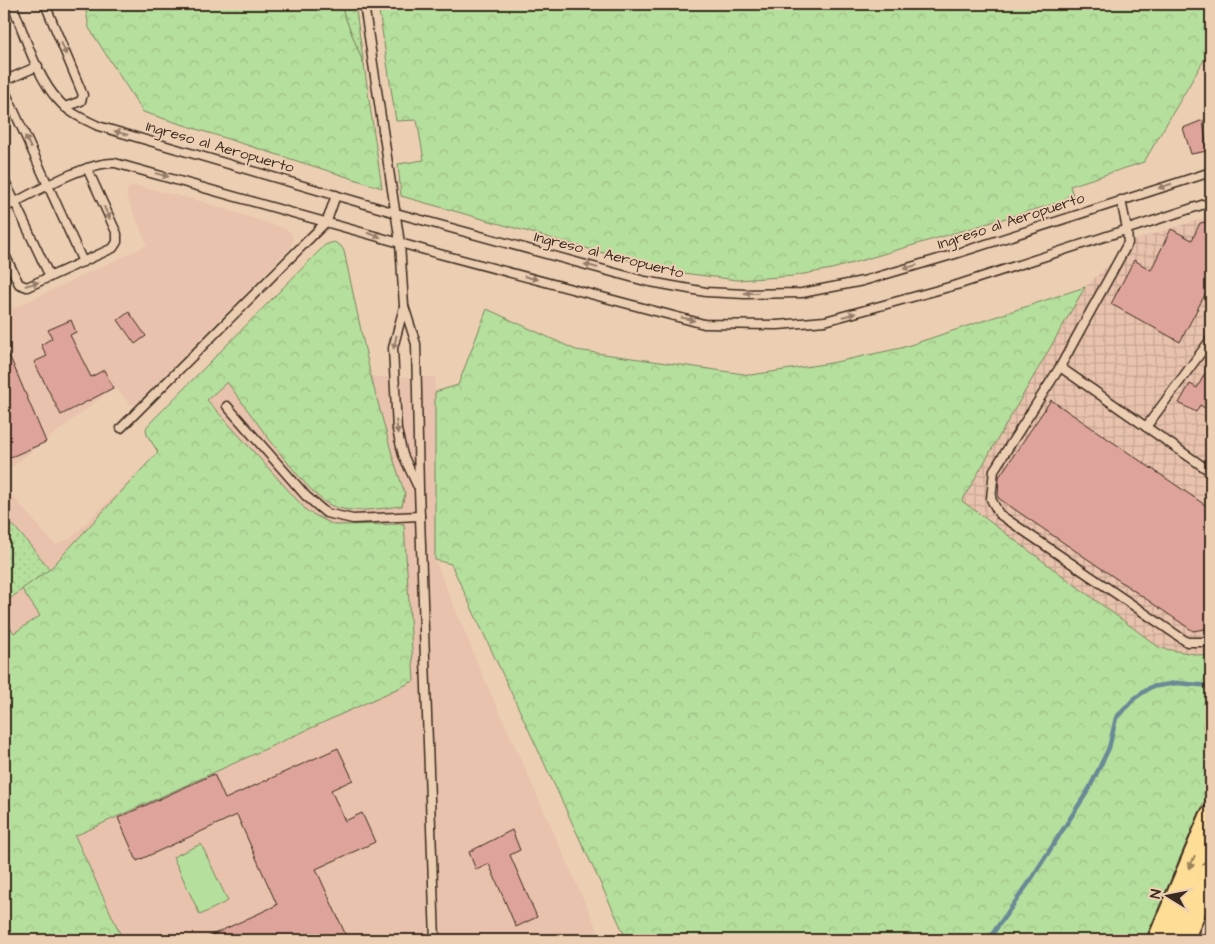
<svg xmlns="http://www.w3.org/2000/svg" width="1215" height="944" viewBox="0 0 1215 944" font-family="'Architects Daughter',sans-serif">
  <defs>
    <pattern id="industrial-grid" width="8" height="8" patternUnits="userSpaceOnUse" patternTransform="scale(1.25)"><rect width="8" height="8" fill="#e8c2ac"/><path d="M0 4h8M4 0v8" fill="none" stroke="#c8a794"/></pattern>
    <pattern id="grass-dots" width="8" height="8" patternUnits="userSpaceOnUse" patternTransform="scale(1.25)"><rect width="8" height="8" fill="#b5df9c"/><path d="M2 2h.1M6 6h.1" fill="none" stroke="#9dc086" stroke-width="1.8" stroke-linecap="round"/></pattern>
    <pattern id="forest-crowns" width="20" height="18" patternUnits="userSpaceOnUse" patternTransform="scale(1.25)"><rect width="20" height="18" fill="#b5df9c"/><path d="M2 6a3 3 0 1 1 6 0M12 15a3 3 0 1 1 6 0" fill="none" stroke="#9dc086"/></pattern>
  </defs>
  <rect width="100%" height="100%" fill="#eccfb3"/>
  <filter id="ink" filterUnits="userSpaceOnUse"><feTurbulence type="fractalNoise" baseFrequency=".02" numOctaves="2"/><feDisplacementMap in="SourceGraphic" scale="10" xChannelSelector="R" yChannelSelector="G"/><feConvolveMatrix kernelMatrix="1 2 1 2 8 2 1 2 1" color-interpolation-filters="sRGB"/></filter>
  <g filter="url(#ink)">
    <g fill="#e8c2ac">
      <polygon points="134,185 200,201 283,228 291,232 293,241 290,248 135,405 130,404 116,388 111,390 4,473 4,285 14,308 147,245 126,195 128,189"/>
      <polygon points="331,242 339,244 344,251 371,377 435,377 435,560 478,664 602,940 4,940 4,486 55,545 71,538 158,452 147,435 146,428 150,423 325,245"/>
    </g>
    <polygon fill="url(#industrial-grid)" points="1211,216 1211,657 1210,658 1160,648 962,502 1085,287 1137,239"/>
    <g fill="url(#grass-dots)" stroke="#78845d">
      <polygon points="340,4 355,4 364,65"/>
      <polygon points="13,525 50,569 4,603 4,533"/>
    </g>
    <g fill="url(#forest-crowns)" stroke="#78845d">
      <polygon points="85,4 340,4 364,65 382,188 143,112 89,28"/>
      <polygon points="378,4 1211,4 1211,48 1144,162 1070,186 1074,198 832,269 793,276 737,280 683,273 621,258 401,196 398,164 424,160 417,120 396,121"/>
      <path d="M 334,242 L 341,246 L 344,251 L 371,377 L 393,458 L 405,494 L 402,506 C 380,508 352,515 330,505 C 306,494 246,407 227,382 L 207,400 L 307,511 L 334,525 L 404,524 L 414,681 L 75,836 L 123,940 L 4,940 L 4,619 L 14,633 L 40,616 L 22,589 L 50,569 L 158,452 L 147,435 L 146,428 L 150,423 L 325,245 Z"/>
      <polygon points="1085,287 962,501 1160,648 1211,657 1211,786 1145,940 627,940 451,564 435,560 435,392 458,385 487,309 576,350 751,375 831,363 901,348"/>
    </g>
    <polygon fill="#b5df9c" stroke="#78845d" points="201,844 228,901 200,915 173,857"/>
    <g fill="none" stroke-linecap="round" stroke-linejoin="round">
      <polyline stroke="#678a96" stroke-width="4.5" points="988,940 1028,884 1089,789 1109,748 1116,718 1135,698 1151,687 1177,683 1211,686"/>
    </g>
    <g fill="#dea49b" stroke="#3b2a1e">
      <polygon points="1203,120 1207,151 1191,154 1183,128"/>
      <polygon points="1211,221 1211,283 1180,342 1111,304 1134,260 1151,270 1171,229 1192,240 1200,223"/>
      <polygon points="129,312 146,336 135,344 118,320"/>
      <polygon points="71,320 76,332 70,335 91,377 104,370 113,388 61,415 34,362 47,356 41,345 52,338 48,330"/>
      <polygon points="4,343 46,442 4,460"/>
      <polygon points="1211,362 1211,412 1200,405 1196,412 1179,403 1190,384 1197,388"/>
      <polygon points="1051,400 1211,509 1211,628 1193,631 998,498 999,477"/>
      <polygon points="338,748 353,780 331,790 345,821 362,813 375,842 316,869 348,940 201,940 277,905 237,815 137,861 118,818 214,774 225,799"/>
      <polygon points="512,830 520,850 510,855 537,917 516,927 489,864 476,870 469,852"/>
    </g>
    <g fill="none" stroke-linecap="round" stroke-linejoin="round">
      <g stroke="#3b2a1e" stroke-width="11">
        <g id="service">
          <path d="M 12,4 C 24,33 37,79 59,101 C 69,113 84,119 98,126 L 396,213 L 645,281 L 706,292 L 745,294 L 802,293 L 863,281 L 952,255 L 1211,172"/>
          <polyline points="45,4 83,95 81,101 65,107"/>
          <polyline points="364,4 400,243 404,306 416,344 419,489 435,940"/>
          <polyline points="4,81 38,66"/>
          <polyline points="4,89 83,262"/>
          <polyline points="4,179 50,277"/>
          <polyline points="1121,200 1127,229 1128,243 1060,367 994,470 991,499 999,514 1187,642 1211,642"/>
          <path d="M 4,208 C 30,195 87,161 115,163 L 432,252 L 704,324 L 778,325 L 825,321 L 960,284 L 1211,202"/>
          <polyline points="4,253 19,284 27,287 113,248 117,242 117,234 87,168"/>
          <polyline points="404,307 393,348 397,430 403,455 417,485"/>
          <polyline points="1060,367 1211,472"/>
          <polyline points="227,406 306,496 326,513 353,519 420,516"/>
          <polyline points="1146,427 1211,339"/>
          <polyline points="121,428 327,221 336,195"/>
        </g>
      </g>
      <g stroke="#3b2a1e" stroke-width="26">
        <g id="primary">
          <polyline points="1159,940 1211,817"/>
          <polyline points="1182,940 1211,872"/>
        </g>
      </g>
      <use href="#service" stroke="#eccfb3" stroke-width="8"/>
      <use href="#primary" stroke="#fedd96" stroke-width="22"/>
    </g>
    <defs><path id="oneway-solid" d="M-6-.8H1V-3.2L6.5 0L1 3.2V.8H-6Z" transform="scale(1.25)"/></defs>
    <g fill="#947c68">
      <use href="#oneway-solid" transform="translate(64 49) rotate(67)"/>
      <use href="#oneway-solid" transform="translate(121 133) rotate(-164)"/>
      <use href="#oneway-solid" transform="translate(28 142) rotate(-115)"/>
      <use href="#oneway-solid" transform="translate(162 175) rotate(15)"/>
      <use href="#oneway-solid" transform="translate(1165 186) rotate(162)"/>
      <use href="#oneway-solid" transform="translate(107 213) rotate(65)"/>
      <use href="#oneway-solid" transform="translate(374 235) rotate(17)"/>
      <use href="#oneway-solid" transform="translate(591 266) rotate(-165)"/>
      <use href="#oneway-solid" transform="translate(910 267) rotate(164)"/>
      <use href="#oneway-solid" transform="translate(531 278) rotate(15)"/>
      <use href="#oneway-solid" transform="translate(32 284) rotate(-16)"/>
      <use href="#oneway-solid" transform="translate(751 293) rotate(-180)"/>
      <use href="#oneway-solid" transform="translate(849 315) rotate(-15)"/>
      <use href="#oneway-solid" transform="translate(688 319) rotate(14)"/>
      <use href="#oneway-solid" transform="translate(395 342) rotate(103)"/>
      <use href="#oneway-solid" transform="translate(397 427) rotate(83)"/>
    </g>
    <use fill="#9c845a" href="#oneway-solid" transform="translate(1192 862) rotate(113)"/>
  </g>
  <g text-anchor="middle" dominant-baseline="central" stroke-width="4" stroke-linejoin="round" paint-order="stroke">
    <g font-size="15" fill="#3b2a1e" stroke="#eccfb3">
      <text transform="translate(220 147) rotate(16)">Ingreso al Aeropuerto</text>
      <text transform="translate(1011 221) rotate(-18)">Ingreso al Aeropuerto</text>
      <text transform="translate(609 255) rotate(14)">Ingreso al Aeropuerto</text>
    </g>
  </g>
  <rect width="1215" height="944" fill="none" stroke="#eccfb3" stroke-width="20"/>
  <rect x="10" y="10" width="1195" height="924" fill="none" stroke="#3b2a1e" stroke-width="2" filter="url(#ink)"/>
  <g transform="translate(1168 896) rotate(280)" stroke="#eccfb3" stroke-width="4" paint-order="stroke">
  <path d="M0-4L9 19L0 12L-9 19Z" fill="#3b2a1e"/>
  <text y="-8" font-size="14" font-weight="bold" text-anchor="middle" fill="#3b2a1e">N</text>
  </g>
</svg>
